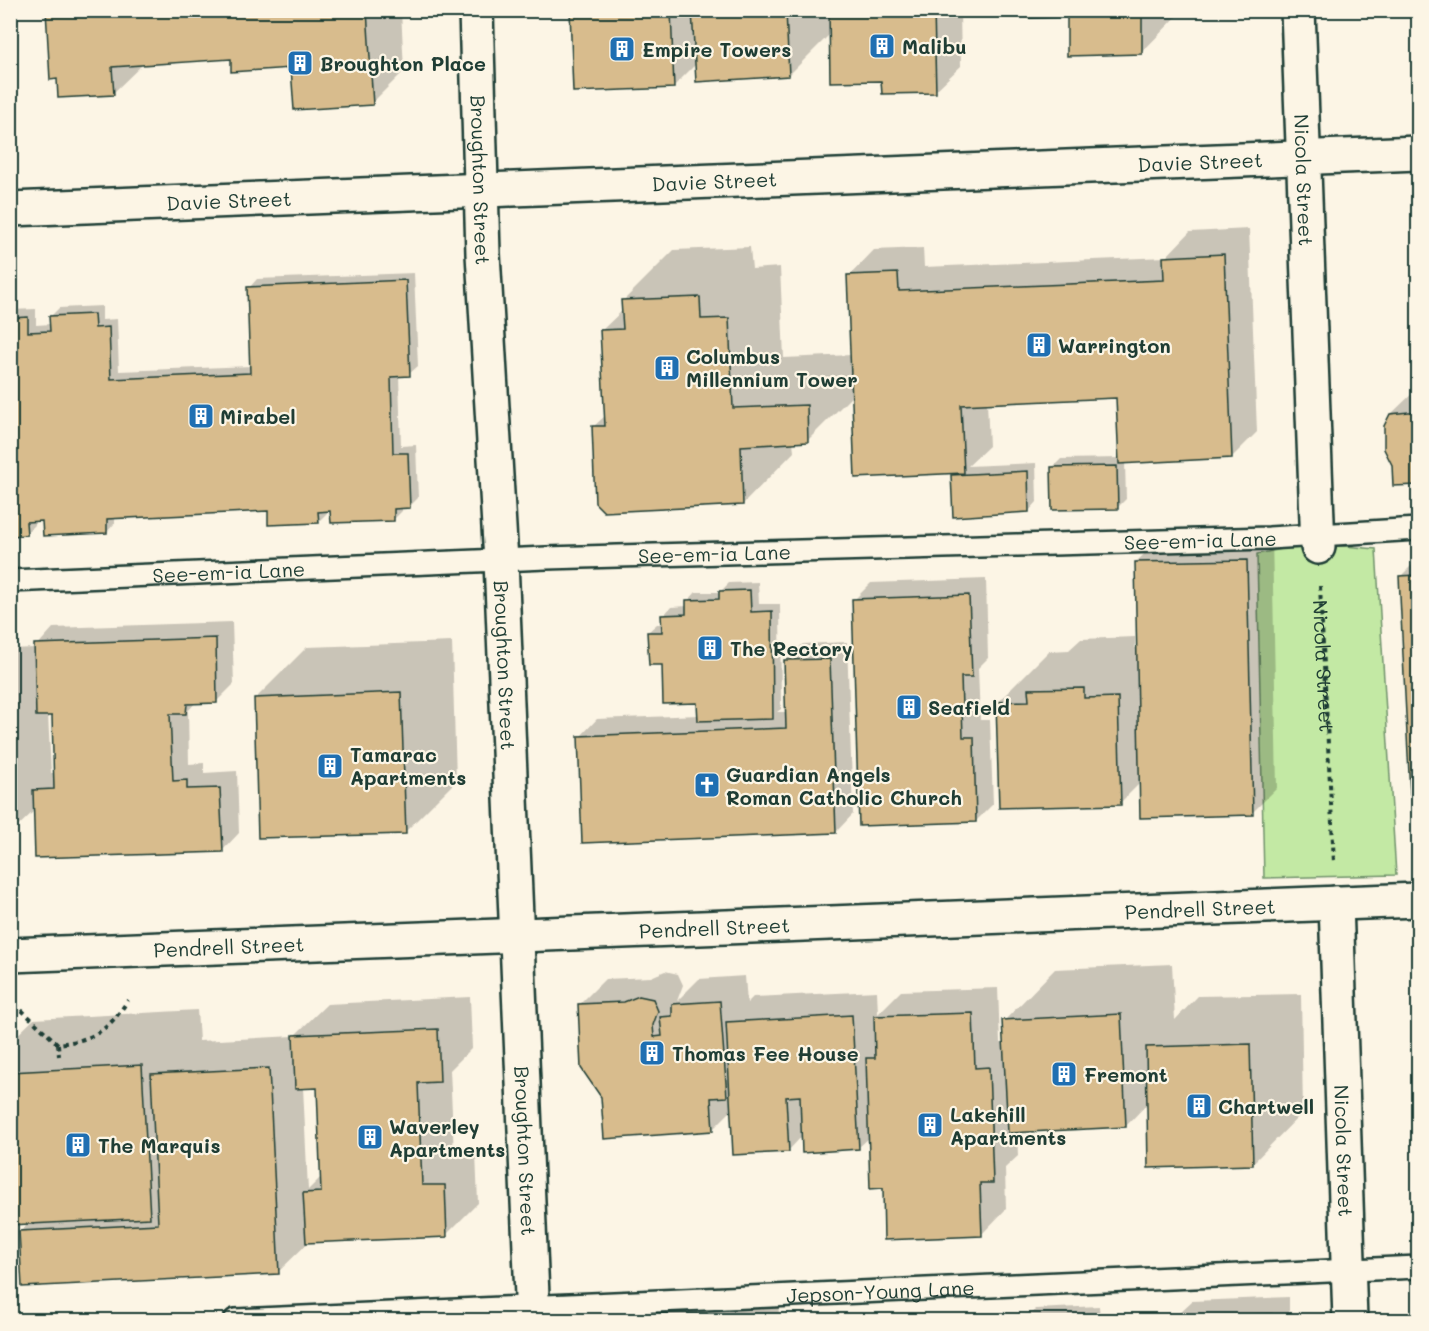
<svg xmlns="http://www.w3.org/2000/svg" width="1429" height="1331" viewBox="0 0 1429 1331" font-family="Mali,sans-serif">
  <rect width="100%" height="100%" fill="#fcf5e5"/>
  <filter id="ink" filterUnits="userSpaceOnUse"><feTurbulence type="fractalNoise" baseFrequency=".0167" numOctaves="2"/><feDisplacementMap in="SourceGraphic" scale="12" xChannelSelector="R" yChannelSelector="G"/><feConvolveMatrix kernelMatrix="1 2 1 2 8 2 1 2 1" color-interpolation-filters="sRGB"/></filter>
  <g filter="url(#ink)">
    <polygon fill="#c3e9a4" stroke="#71936c" stroke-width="1.5" points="1344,546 1376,549 1396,875 1264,878 1257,554 1293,547"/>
    <g fill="#0003" fill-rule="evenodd">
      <polygon points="47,10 401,10 404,71 372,103 293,67 232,58 143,64 113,93 59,78"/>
      <polygon points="572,10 960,10 961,66 935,91 882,79 831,33 789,75 696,64 673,87"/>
      <polygon points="1030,10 1183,10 1142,52 1068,15"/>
      <polygon points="1249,229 1257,432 1232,457 1125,462 1126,499 1118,507 1052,468 1061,459 1120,458 1118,397 987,402 989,446 968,466 1036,463 1037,502 1029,511 952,475 956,472 854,394 807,441 793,441 794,452 743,504 593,427 606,415 601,331 624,309 623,301 674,250 750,247 752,269 780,267 784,358 852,355 849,276 874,250 923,248 924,267 1166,257 1190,232"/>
      <polygon points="414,273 418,366 409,374 399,375 401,446 416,445 418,498 410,506 402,507 402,511 393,520 332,509 327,510 327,513 318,522 269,510 115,517 115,523 107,532 35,520 35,525 26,534 10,535 10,310 36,309 36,325 51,324 51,316 59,308 102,306 102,320 117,319 119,371 252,366 249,288 257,279"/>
      <polygon points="1417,389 1418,410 1409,411 1409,414 1418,413 1418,483 1394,485 1391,414"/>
      <polygon points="1272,535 1277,788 1252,813 1141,782 1120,803 998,702 1049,651 1069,650 1081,639 1135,637 1135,648 1138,647 1136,562 1162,537"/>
      <polygon points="1418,559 1418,792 1412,792 1400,577"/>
      <polygon points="986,579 988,658 978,668 980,720 990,720 993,804 976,821 854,600 871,583"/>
      <polygon points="758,582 759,604 780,604 781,709 777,712 787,712 785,661 803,644 847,642 853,814 836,832 580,737 597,719 699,715 698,701 664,663 648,632 657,624 663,624 663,616 671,607 688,606 688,601 696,592 720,592 729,583"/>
      <path d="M 232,622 L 234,684 L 217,701 L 196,702 L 188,711 L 189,764 L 204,763 L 204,773 L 237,771 L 239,833 L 222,851 L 35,810 L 10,834 L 10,649 L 35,648 L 53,628 ZM 48,715 L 54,715 L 55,773 L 51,773 Z"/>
      <polygon points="452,642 456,781 405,832 256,698 307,647"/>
      <polygon points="1172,964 1175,1020 1198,996 1301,994 1303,1112 1252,1164 1148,1103 1126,1126 1017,1131 1018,1156 1005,1168 1006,1209 981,1235 884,1187 870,1137 858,1148 803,1135 788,1151 732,1110 712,1130 602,1096 580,1004 605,979 651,977 665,971 678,974 683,985 677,1001 699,979 745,976 747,1003 753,997 877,991 878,1014 901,991 998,988 1000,1043 1005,1043 1004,1021 1055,969"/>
      <path d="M 470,997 L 472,1048 L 450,1070 L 454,1154 L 476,1153 L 478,1203 L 446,1235 L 310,1241 L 278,1272 L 21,1231 L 29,1223 L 10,1224 L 10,1042 L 34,1019 L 197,1010 L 199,1041 L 294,1036 L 327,1004 ZM 303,1087 L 318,1087 L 322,1176 L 308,1190 Z"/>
      <polygon points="778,1287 779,1320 613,1320 640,1294"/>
      <polygon points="1289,1297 1289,1320 1129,1320 1136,1314 1179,1313 1192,1301"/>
      <polygon points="1099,1306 1100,1320 1025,1320 1036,1309"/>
    </g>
    <g fill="#d8bc8d" stroke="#1f3d34" stroke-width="1.5">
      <polygon points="46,10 367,10 373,105 294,110 291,68 231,72 231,59 112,67 114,95 58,98 57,79 50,80"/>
      <polygon points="570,10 671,10 674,88 573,92"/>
      <polygon points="692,10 786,10 789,76 696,82"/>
      <polygon points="829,10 934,10 936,93 882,94 881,81 830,82"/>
      <polygon points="1028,10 1185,10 1185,11 1142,12 1142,54 1067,56 1067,17 1029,18"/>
      <polygon points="1224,254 1232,458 1119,464 1116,398 961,405 964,473 855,478 847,275 898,273 899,291 1164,280 1163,257"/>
      <polygon points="406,280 410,376 391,377 393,453 408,453 410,508 394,509 394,521 331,523 330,511 318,512 319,523 268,525 268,511 107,519 107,533 43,536 42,521 26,522 27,535 10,536 10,318 28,317 28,332 50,331 49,316 94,314 95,328 109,327 111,379 250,373 247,287"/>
      <polygon points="700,297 701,319 729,318 733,408 807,405 808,442 741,446 743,505 604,512 595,503 592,426 605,426 600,330 623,329 621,300"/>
      <polygon points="1418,411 1418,485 1393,486 1392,465 1384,449 1384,426 1390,414"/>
      <polygon points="1117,466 1118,509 1052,510 1051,467"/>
      <polygon points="1028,471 1029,512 953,517 951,475"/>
      <polygon points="1247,560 1253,815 1140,818 1135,562"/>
      <polygon points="1418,575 1418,793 1410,794 1399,576"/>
      <polygon points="750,590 751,612 772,611 773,719 698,721 697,703 663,704 662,665 649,665 647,632 662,632 661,615 686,614 686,600 719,599 719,591"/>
      <polygon points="969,595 972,677 961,677 963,737 974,737 976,822 859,826 852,599"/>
      <polygon points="216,638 217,703 187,704 186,714 170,714 173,781 187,780 187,789 220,788 223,852 35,858 33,790 54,789 52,716 36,716 34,644"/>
      <polygon points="830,659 836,833 582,843 578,736 786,728 784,660"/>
      <polygon points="1084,688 1084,698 1118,697 1121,805 999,808 996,702 1029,701 1028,689"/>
      <polygon points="401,692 406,834 258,838 254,698"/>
      <polygon points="639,996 653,999 658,1011 653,1025 654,1037 662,1036 660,1017 672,1016 672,1004 720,1001 727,1097 711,1098 713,1131 604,1139 601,1097 581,1068 578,1004 624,1002"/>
      <polygon points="973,1013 975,1068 989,1067 993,1183 980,1183 982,1236 884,1240 883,1188 870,1189 866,1058 875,1058 874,1016"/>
      <polygon points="1121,1014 1126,1127 1008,1133 1002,1020"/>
      <polygon points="852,1015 859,1149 802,1153 800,1096 786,1097 789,1152 733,1155 726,1022"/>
      <polygon points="438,1029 440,1082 418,1083 422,1185 445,1185 447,1237 306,1243 303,1193 321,1192 317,1088 295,1089 293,1035"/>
      <polygon points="1250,1044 1253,1165 1148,1168 1146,1047"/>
      <polygon points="142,1065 150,1218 10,1225 10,1072"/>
      <polygon points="269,1068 279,1274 22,1287 19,1231 158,1224 151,1074"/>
      <polygon points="1272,1314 1272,1320 1173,1320 1173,1317"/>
    </g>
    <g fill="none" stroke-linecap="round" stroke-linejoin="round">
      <g stroke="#1f3d34" stroke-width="26">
        <g id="service">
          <path id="s2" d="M 10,581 L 546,558 L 1269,538 L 1418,529"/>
          <path id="s3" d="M 235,1320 L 1418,1267"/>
        </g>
      </g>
      <g stroke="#1f3d34" stroke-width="38">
        <g id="minor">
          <path id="s4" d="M 476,10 L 483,254 L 501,561 L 533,1320"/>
          <path id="s5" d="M 1298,10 L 1318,547"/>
          <path id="s6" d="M 1336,903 L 1350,1320"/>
          <path id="s7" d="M 10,955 L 1418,900"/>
        </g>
      </g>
      <g stroke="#1f3d34" stroke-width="38">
        <g id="secondary">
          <path id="s8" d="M 10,209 L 1418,153"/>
        </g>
      </g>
      <g stroke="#1f3d34" stroke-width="4" stroke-dasharray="4.5 4.5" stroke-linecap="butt">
        <path id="s1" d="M 1320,586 L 1334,863"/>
        <path d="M 15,1004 L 58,1044 C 94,1040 109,1030 128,1000"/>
        <polyline points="58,1044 59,1056"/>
      </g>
      <use href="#service" stroke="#fcf5e5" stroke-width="21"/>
      <use href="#minor" stroke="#fcf5e5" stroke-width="33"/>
      <use href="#secondary" stroke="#fcf5e5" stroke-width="33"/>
    </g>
  </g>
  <defs>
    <g id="building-square" transform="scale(1.35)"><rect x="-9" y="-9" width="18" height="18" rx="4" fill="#1f6fb2" stroke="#fcf5e5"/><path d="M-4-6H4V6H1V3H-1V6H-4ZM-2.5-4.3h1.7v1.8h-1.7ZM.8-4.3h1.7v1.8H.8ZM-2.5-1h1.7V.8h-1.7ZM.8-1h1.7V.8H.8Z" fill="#fff"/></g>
    <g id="church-square" transform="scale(1.35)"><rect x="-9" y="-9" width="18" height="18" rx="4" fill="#1f6fb2" stroke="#fcf5e5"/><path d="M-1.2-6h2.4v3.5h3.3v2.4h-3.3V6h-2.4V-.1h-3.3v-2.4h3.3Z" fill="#fff"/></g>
  </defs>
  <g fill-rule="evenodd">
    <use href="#building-square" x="882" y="46"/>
    <use href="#building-square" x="622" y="49"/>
    <use href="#building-square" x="300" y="63"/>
    <use href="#building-square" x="1039" y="345"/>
    <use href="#building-square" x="667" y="368"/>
    <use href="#building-square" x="201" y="416"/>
    <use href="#building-square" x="710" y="648"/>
    <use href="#building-square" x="909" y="707"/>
    <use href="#building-square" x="330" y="766"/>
    <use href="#church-square" x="707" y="785"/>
    <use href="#building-square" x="652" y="1053"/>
    <use href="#building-square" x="1064" y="1074"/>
    <use href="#building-square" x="1199" y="1106"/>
    <use href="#building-square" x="930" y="1125"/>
    <use href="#building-square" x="370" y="1137"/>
    <use href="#building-square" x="78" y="1145"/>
  </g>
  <g text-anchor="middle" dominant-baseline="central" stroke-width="4.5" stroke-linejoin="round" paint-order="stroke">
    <g font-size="20" font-weight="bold" fill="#1f3d34" stroke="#fcf5e5" text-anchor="start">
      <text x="902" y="46">Malibu</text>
      <text x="642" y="49">Empire Towers</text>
      <text x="320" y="63">Broughton Place</text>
      <text x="1058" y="345">Warrington</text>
      <text x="686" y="356">Columbus<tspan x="686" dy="23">Millennium Tower</tspan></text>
      <text x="220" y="416">Mirabel</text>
      <text x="730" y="648">The Rectory</text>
      <text x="928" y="707">Seafield</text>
      <text x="350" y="754">Tamarac<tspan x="350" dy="23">Apartments</tspan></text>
      <text x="726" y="774">Guardian Angels<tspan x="726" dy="23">Roman Catholic Church</tspan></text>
      <text x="672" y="1053">Thomas Fee House</text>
      <text x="1084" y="1074">Fremont</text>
      <text x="1218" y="1106">Chartwell</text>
      <text x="950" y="1114">Lakehill<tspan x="950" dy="23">Apartments</tspan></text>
      <text x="389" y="1126">Waverley<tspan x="389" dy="23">Apartments</tspan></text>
      <text x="98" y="1145">The Marquis</text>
    </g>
    <g font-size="20" fill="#1f3d34" stroke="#fcf5e5">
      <text stroke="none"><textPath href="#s8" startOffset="1191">Davie Street</textPath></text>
      <text stroke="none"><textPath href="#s4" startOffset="170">Broughton Street</textPath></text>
      <text stroke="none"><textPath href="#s5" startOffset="170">Nicola Street</textPath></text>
      <text stroke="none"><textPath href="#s8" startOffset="705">Davie Street</textPath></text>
      <text stroke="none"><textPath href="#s8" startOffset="219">Davie Street</textPath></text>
      <text stroke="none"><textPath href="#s2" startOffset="1191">See-em-ia Lane</textPath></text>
      <text stroke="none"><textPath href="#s2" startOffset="705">See-em-ia Lane</textPath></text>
      <text stroke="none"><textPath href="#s2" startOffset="219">See-em-ia Lane</textPath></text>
      <text stroke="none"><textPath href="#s4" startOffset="656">Broughton Street</textPath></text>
      <text stroke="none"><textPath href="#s1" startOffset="80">Nicola Street</textPath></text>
      <text stroke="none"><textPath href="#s7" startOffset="1191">Pendrell Street</textPath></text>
      <text stroke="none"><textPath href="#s7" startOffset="705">Pendrell Street</textPath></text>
      <text stroke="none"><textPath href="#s7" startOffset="219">Pendrell Street</textPath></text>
      <text stroke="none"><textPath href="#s4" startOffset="1142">Broughton Street</textPath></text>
      <text stroke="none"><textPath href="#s6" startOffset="248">Nicola Street</textPath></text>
      <text stroke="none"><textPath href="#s3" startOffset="646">Jepson-Young Lane</textPath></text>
    </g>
  </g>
  <rect width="1429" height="1331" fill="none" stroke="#fcf5e5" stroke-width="36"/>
  <rect x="18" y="18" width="1393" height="1295" fill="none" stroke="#1f3d34" stroke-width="2" filter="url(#ink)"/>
</svg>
